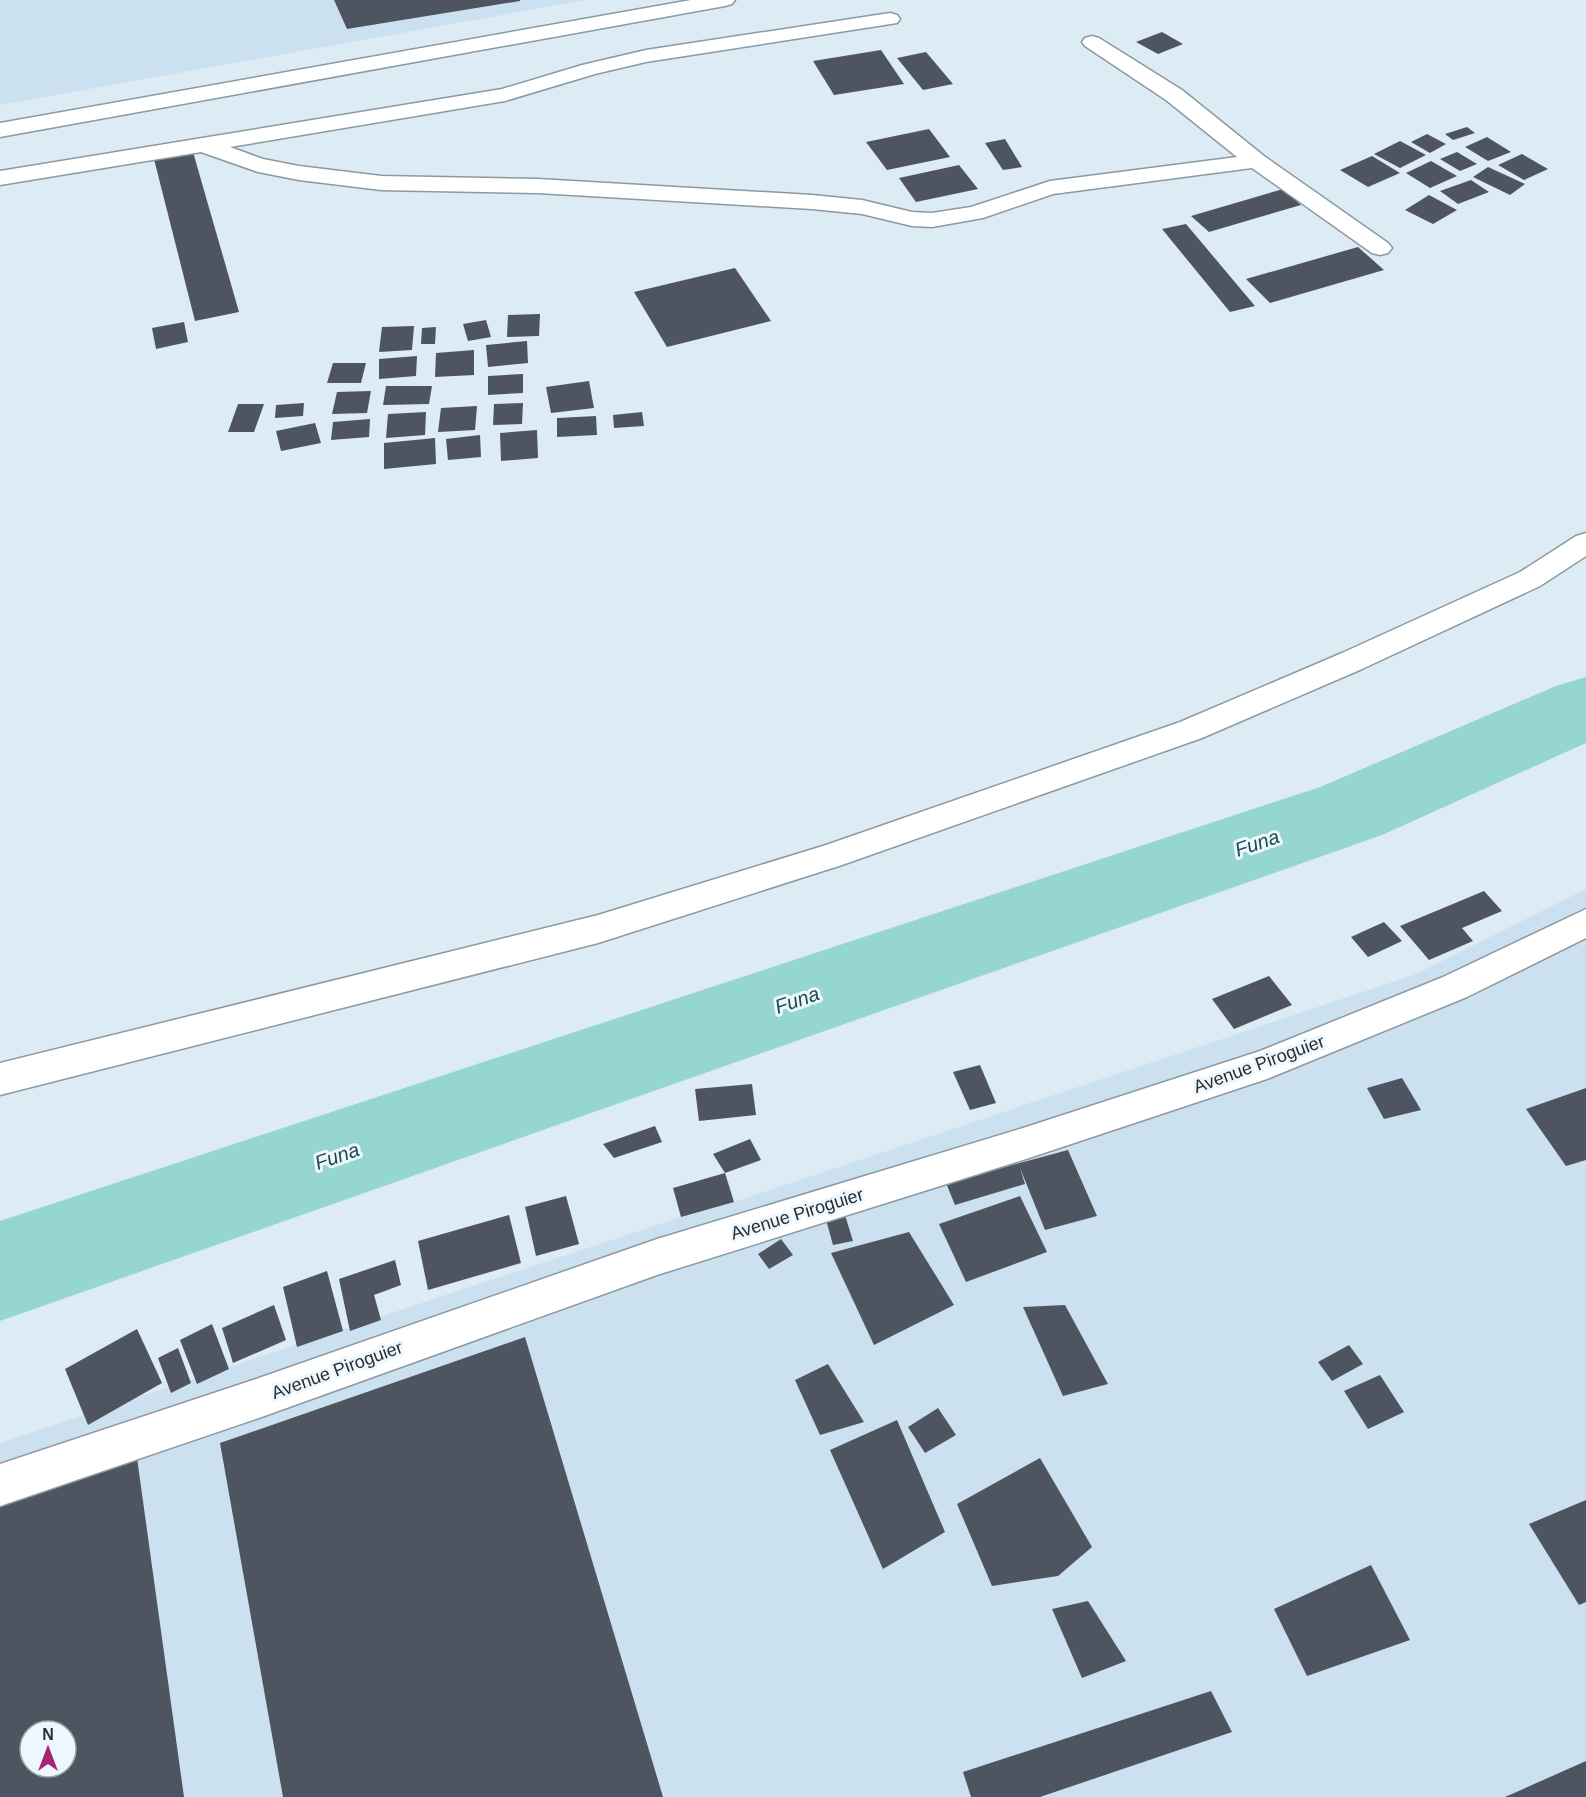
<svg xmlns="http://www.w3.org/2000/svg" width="1586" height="1797" viewBox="0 0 1586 1797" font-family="Helvetica,sans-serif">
  <rect width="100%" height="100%" fill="#dcebf4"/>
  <g fill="#cbe1ef" fill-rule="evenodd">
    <polygon points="0,0 585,0 0,105"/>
    <path d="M 1586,889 L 1586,1797 L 0,1797 L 0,1443 L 681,1217 L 734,1202 L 1414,975 ZM 30,1731 L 66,1731 L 66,1767 L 30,1767 Z"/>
  </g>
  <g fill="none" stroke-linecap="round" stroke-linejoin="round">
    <polygon fill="#96d6d1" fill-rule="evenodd" points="1586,677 1586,743 1382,835 0,1321 0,1221 1320,787 1556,686"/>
  </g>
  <g fill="#4e5560" fill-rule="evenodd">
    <polygon points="334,0 520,0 520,1 347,29"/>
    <polygon points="1162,32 1183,44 1158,54 1136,42"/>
    <polygon points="881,50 904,84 834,95 813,61"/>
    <polygon points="926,52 953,84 923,90 897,58"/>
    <polygon points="1467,127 1475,133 1453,140 1445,134"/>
    <polygon points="929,129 950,157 887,170 866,142"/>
    <polygon points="1427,134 1446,144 1430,153 1411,142"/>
    <polygon points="1487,137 1511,152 1488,161 1465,147"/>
    <polygon points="1005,139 1022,167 1003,170 985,143"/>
    <polygon points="1400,141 1426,155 1400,168 1374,154"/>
    <polygon points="193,152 239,312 195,321 154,159"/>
    <polygon points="1457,152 1477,164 1460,171 1440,159"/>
    <polygon points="1522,154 1548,169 1524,180 1498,165"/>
    <polygon points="1372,156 1400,173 1368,187 1340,170"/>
    <polygon points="1431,161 1457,176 1430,188 1406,173"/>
    <polygon points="959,165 978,189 916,202 899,178"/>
    <polygon points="1488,167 1525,184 1510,195 1473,177"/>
    <polygon points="1471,180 1489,192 1458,204 1440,191"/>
    <polygon points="1283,189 1301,205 1209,232 1191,216"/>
    <polygon points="1429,195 1457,210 1433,224 1405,210"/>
    <polygon points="1186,224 1255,306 1230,312 1162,229"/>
    <polygon points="1358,247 1384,270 1270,303 1246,279"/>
    <polygon points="735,268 771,321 667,347 634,292"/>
    <polygon points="540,314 539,336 507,337 508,315"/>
    <polygon points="486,320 491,337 468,341 463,324"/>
    <polygon points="184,322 188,342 156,349 152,328"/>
    <polygon points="414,326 412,350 379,352 382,327"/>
    <polygon points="436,327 435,344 421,344 422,328"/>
    <polygon points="527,341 528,363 488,367 486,345"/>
    <polygon points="474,350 474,375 435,377 436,353"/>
    <polygon points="417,356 416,376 379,379 379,359"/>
    <polygon points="333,363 366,363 361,383 327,383"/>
    <polygon points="523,374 523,393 488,395 488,376"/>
    <polygon points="589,381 594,408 551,413 546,387"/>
    <polygon points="386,386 432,386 429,404 383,405"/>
    <polygon points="371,391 367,413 332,414 337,392"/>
    <polygon points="304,403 303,416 275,418 276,405"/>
    <polygon points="523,403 522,424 493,425 494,404"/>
    <polygon points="238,404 264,404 254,432 228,432"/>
    <polygon points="477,406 475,430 438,432 441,408"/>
    <polygon points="426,412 425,435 386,438 388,414"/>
    <polygon points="642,412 644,426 614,428 613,415"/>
    <polygon points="596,416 597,435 557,437 557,418"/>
    <polygon points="370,419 369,437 331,440 333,422"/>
    <polygon points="315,423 321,443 281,451 276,431"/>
    <polygon points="537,430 538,458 501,461 500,433"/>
    <polygon points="480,435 481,457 448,460 446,439"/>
    <polygon points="435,438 436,464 384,469 384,443"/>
    <polygon points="1484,891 1502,911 1462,928 1473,941 1429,960 1400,926"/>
    <polygon points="1384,922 1402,941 1368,957 1351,937"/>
    <polygon points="1269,976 1292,1005 1234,1029 1212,999"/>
    <polygon points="980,1065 996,1103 970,1110 953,1072"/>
    <polygon points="1402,1078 1421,1110 1384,1119 1367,1088"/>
    <polygon points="752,1084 756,1115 699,1121 695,1089"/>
    <polygon points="1586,1088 1586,1160 1566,1166 1526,1109"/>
    <polygon points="655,1126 662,1142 614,1158 603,1144"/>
    <polygon points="750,1139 761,1160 725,1173 713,1154"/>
    <polygon points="1068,1150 1097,1216 1045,1230 1020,1168 1025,1184 955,1205 946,1183"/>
    <polygon points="725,1173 734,1202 681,1217 673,1188"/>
    <polygon points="566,1196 579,1244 536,1256 525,1207"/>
    <polygon points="1020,1196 1047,1252 966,1282 939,1224"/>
    <polygon points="844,1212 853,1241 833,1245 825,1216"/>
    <polygon points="509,1215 521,1263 428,1290 418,1241"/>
    <polygon points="909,1232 954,1305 874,1345 831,1253"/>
    <polygon points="781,1239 793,1255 769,1269 758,1254"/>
    <polygon points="395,1260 401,1285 374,1295 381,1320 350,1331 339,1279"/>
    <polygon points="327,1271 343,1331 297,1347 283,1287"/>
    <polygon points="274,1305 286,1340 233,1363 222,1328"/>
    <polygon points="1065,1305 1108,1384 1063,1396 1023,1307"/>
    <polygon points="212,1324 229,1369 197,1384 180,1340"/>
    <polygon points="137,1329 162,1383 88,1425 65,1369"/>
    <polygon points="525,1337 663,1797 283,1797 220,1443"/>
    <polygon points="1349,1345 1363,1364 1332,1381 1318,1362"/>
    <polygon points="178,1348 191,1383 171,1393 158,1358"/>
    <polygon points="828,1364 864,1422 820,1435 795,1380"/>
    <polygon points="1380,1375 1404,1412 1368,1429 1344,1391"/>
    <polygon points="938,1408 956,1435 925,1453 908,1427"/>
    <polygon points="897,1420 945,1532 883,1569 830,1450"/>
    <path d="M 137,1458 L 184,1797 L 0,1797 L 0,1505 ZM 30,1731 L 66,1731 L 66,1767 L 30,1767 Z"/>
    <polygon points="1040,1458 1092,1547 1058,1576 992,1586 957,1504"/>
    <polygon points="1586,1500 1586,1602 1579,1605 1529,1524"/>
    <polygon points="1371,1565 1410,1640 1307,1676 1274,1609"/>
    <polygon points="1088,1601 1126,1661 1082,1678 1052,1609"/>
    <polygon points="1211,1691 1232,1732 1040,1797 971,1797 963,1772"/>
    <polygon points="1586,1761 1586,1797 1505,1797"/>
  </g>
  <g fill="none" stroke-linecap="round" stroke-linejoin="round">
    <g stroke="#8b99a2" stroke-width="3">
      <g id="minor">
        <polygon points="691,0 735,0 732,4 725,6 0,137 0,123"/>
        <polygon points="890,13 897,15 900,19 897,23 646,62 595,74 505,101 230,147 263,159 299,166 381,176 538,179 812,195 862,200 912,212 932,213 971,207 1050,181 1237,157 1166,100 1085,46 1082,42 1085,38 1092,36 1099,38 1182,90 1264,156 1388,243 1392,248 1388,253 1380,255 1372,253 1252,168 1053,194 983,218 932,227 912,226 862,214 812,209 538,193 381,190 299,180 258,172 201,152 0,185 0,171 502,89 582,65 646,50"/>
        <polygon points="1586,533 1586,556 1540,586 1362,669 1202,738 842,865 598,943 0,1095 0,1063 598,915 826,845 1180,722 1342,653 1520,572 1576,536"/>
        <polygon points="1586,909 1586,938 1467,997 1267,1079 1023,1160 657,1275 256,1419 0,1506 0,1464 256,1379 657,1239 1023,1128 1260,1051 1443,977"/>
      </g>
    </g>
    <use href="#minor" fill="#fff" fill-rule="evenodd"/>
  </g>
  <g text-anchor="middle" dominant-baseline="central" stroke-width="6" stroke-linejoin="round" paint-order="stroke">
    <g font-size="18" fill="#292e32" stroke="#eef7fd">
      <text transform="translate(1259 1064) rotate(-20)">Avenue Piroguier</text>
      <text transform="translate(797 1214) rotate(-17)">Avenue Piroguier</text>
      <text transform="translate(337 1370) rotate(-20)">Avenue Piroguier</text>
    </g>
    <g font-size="20" font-style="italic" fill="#174f4c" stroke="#eef7fd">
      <text transform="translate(1257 843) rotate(-19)">Funa</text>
      <text transform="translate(797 1000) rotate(-19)">Funa</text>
      <text transform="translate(337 1156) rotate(-19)">Funa</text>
    </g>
  </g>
  <g transform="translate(48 1749)"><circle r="28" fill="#eef7fd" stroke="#9fa7ac" stroke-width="1.5"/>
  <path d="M0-4.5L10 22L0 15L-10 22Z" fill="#a72572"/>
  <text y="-9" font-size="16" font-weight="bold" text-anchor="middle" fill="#292e32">N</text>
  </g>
</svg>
